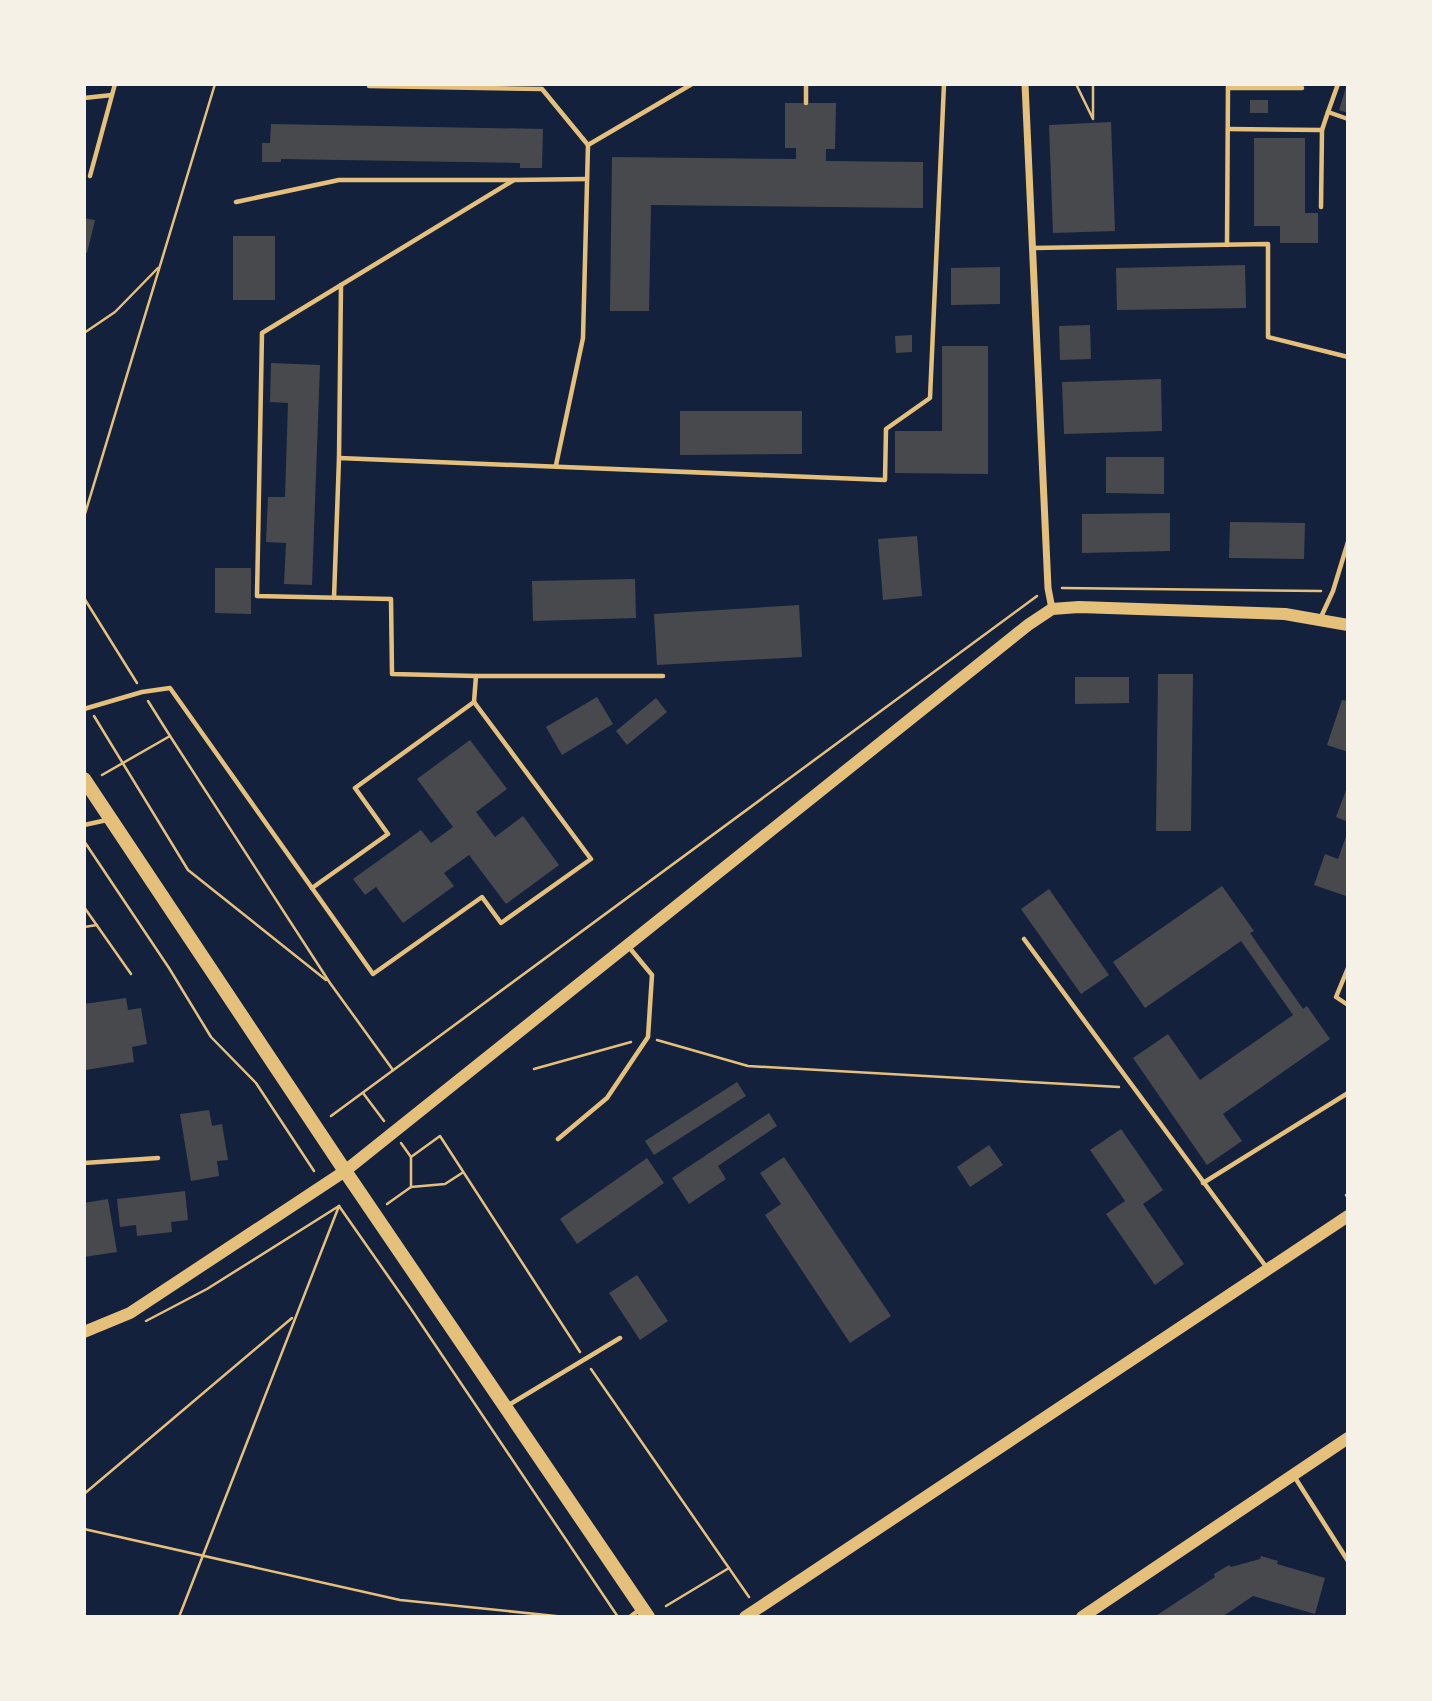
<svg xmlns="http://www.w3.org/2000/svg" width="1432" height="1701" viewBox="0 0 1432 1701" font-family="'Alegreya Sans',sans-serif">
  <rect width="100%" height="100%" fill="#14213d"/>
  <g fill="#48494c">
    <polygon points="1347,84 1348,84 1348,113 1339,110"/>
    <rect x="1250" y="100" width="18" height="13"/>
    <polygon points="785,103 836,103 835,149 826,149 826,161 923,162 923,208 651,205 649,311 610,311 612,157 796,159 796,148 785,148"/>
    <polygon points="1111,122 1115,231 1053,233 1049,125"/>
    <polygon points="271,124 543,129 542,168 520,168 520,163 281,159 281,162 262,162 262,143 270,143"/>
    <polygon points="1254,138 1305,138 1305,213 1318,213 1318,243 1280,243 1280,226 1254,226"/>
    <polygon points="84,218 95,220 87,253 84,252"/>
    <rect x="233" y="236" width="42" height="64"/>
    <polygon points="1245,265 1246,308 1117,310 1116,268"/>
    <polygon points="1000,267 1000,304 951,305 951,268"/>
    <polygon points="1090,325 1091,359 1060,360 1059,326"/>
    <polygon points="912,335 912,352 896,353 895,336"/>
    <polygon points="942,346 988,346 988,474 895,473 895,431 942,431"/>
    <polygon points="271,363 320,365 312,585 284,584 286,543 266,542 268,497 285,497 288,403 270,402"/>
    <polygon points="1161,379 1162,431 1064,434 1062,382"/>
    <polygon points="680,411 802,411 802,454 680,455"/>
    <polygon points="1106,457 1164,457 1164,494 1106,493"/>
    <polygon points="1170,513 1170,551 1082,553 1082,514"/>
    <polygon points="1230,522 1305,523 1304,559 1229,558"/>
    <polygon points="917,536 922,596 883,600 878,539"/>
    <polygon points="215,568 251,568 251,614 215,613"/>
    <polygon points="635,579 636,618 533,621 532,581"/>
    <polygon points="799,605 802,657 657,665 654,614"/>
    <polygon points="1158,674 1193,674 1191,831 1156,831"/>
    <polygon points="1075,677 1129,677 1129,703 1075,704"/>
    <polygon points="597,697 613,724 562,755 546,727"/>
    <polygon points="656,698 667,712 627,745 616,731"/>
    <polygon points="1342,700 1348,701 1348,752 1327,745"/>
    <polygon points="470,740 507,789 476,812 495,837 523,816 559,865 506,904 469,855 444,873 454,886 403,923 376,887 365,895 353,879 421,830 431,843 453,827 417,779"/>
    <polygon points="1348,785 1348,822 1336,817"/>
    <polygon points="1348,831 1348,889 1346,896 1314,885 1325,854 1338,859"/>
    <polygon points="1222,886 1254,931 1250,933 1303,1009 1307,1006 1330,1039 1223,1114 1242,1141 1207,1165 1133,1058 1168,1034 1200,1080 1293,1015 1241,941 1145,1008 1113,962"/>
    <polygon points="1049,889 1109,975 1081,994 1021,909"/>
    <polygon points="126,998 128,1010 141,1008 147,1044 132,1047 134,1062 86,1070 84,1004"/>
    <polygon points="737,1082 746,1096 654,1155 645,1141"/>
    <polygon points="209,1110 212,1126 222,1124 228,1160 217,1161 219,1176 191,1181 180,1114"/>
    <polygon points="769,1113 777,1126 718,1166 726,1179 689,1204 672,1178"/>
    <polygon points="1121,1129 1163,1190 1143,1204 1184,1264 1155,1285 1106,1214 1125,1201 1090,1150"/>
    <polygon points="989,1145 1003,1165 970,1187 957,1167"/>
    <polygon points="784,1157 891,1316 850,1343 765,1215 781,1204 760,1173"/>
    <polygon points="647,1158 664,1183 577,1244 560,1219"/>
    <polygon points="185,1191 188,1220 171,1222 172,1232 137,1236 136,1225 120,1227 117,1199"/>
    <polygon points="108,1199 117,1252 84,1257 84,1203"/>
    <polygon points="637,1275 668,1321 640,1340 609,1293"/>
    <polygon points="1261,1556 1278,1561 1277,1564 1325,1578 1315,1614 1253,1596 1222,1617 1154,1617 1215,1577 1214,1574 1229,1565 1231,1567 1260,1559"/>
  </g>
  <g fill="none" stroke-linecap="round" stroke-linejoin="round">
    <g stroke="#e5c07b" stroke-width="2.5">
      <polyline points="1076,84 1093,119 1093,84"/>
      <polyline points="84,333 115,312 158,268"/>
      <polyline points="84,517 215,84"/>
      <polyline points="1062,588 1321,591"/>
      <polyline points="84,598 137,683"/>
      <polyline points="148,701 170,736"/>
      <polyline points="94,716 188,870 326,980"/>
      <polyline points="102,775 170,736 330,983 393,1070"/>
      <polyline points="84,841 169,968 211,1037 256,1083 314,1171"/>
      <polyline points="84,907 131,974"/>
      <polyline points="84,927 97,925"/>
      <polyline points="657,1040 748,1066 1119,1087"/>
      <polyline points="534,1069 631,1042"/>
      <polyline points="363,1093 384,1121"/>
      <polyline points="331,1116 1037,596"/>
      <polyline points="401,1143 411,1157"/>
      <polyline points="411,1187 411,1157 440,1136 580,1352"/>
      <polyline points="1346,1195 1348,1198"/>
      <polyline points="387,1204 411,1187 445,1184 462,1173"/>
      <polyline points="339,1206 409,1306 618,1617"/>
      <polyline points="146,1321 207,1289 339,1206"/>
      <polyline points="591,1369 749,1597"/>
      <polyline points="84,1494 292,1318"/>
      <polyline points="84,1529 400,1600 565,1617"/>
      <polyline points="666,1606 729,1568"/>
      <polyline points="179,1617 339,1206"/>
    </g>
    <g stroke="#e5c07b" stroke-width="4.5">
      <polyline points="1338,84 1328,112 1348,119"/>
      <polyline points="369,86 542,89 588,145"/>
      <polyline points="1228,88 1302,88"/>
      <polyline points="84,98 112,95"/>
      <polyline points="806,103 806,84"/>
      <polyline points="1228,129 1322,130 1321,207"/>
      <polyline points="1322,130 1328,112"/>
      <polyline points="90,176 115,84"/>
      <polyline points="236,202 339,180 514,180"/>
      <polyline points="1227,245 1228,84"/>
      <polyline points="1033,248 1268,244 1268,337 1348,357"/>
      <polyline points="339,458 885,480 886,429 930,398 944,84"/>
      <polyline points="556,465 583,338 588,145 692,84"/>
      <polyline points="334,598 339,458 341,285"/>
      <polyline points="1321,617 1333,591 1348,542"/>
      <polyline points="476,676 663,676"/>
      <polyline points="84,709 142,692 170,688 373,974 482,897 501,923 591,859 474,702 476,676 392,674 391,599 257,596 262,333 514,180 587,179"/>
      <polyline points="84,825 107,820"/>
      <polyline points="312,888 388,834 355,788 474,702"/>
      <polyline points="1024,939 1267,1268"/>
      <polyline points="1348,968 1336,997 1348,1005"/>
      <polyline points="558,1139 607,1098 648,1037 652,975 628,946"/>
      <polyline points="84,1163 158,1158"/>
      <polyline points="1203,1183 1348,1093"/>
      <polyline points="507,1406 620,1338"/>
      <polyline points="1294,1476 1348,1561"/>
      <polyline points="630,1617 639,1610"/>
      <polyline points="1347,1617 1348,1615"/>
    </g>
    <polyline stroke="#e5c07b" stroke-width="7" points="1025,84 1048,588 1052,609"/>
    <g stroke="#e5c07b" stroke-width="12">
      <polyline points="84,1332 130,1313 345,1171 1028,625 1052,609 1079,607 1285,614 1348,625"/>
      <polyline points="745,1617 1348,1216"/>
      <polyline points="1082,1617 1348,1438"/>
    </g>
    <polyline stroke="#e5c07b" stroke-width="14" points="84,779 345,1171 648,1617"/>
  </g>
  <rect width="1432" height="1701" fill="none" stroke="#f6f1e7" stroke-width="172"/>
</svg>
